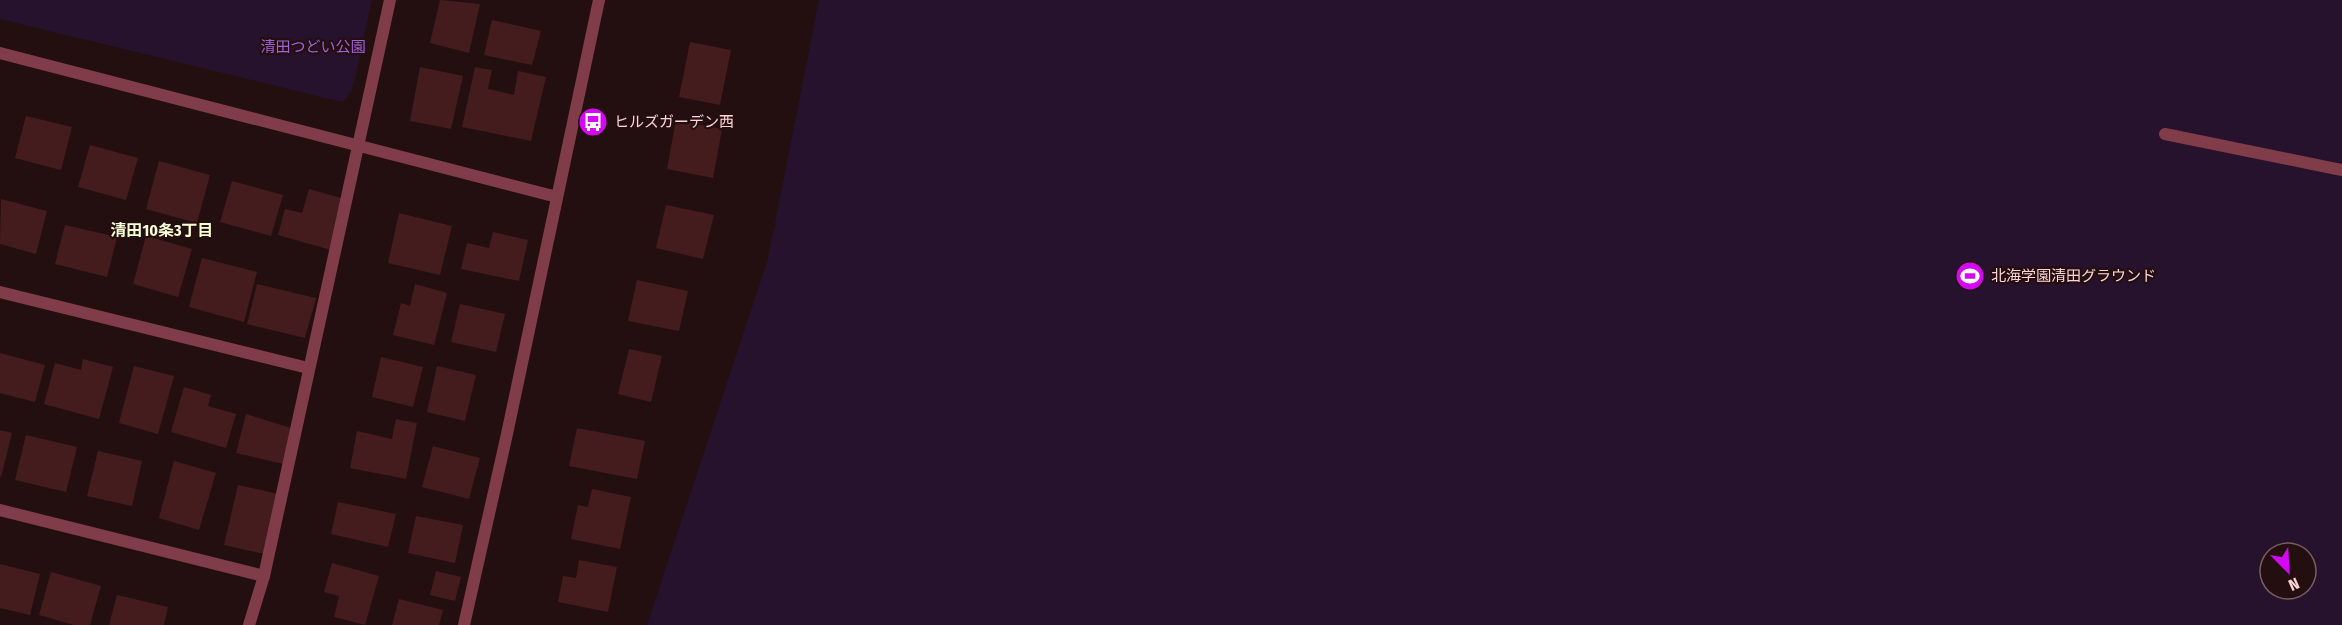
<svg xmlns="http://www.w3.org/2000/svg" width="2342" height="625" viewBox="0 0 2342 625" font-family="'Fira Sans Condensed','Noto Sans JP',sans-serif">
  <rect width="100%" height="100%" fill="#240f10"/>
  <g fill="#26122d" fill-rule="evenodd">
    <polygon points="0,0 372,0 352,91 343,102 0,19"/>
    <path d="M 819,0 L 2342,0 L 2342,625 L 647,625 L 768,259 ZM 2270,553 L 2306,553 L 2306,589 L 2270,589 Z"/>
  </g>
  <g fill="#441c1d">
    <polygon points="440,0 480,4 469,53 430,43"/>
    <polygon points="492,20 541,31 532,65 484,55"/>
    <polygon points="690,42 731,50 720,105 679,97"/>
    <polygon points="420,67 463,76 451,129 410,121"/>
    <polygon points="475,67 492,70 488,89 514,95 518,71 546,77 531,141 462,127"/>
    <polygon points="26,116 72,127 61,170 15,158"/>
    <polygon points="676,120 722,129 713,178 667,169"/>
    <polygon points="90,145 138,158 126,200 78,187"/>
    <polygon points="159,161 210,175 197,223 146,209"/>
    <polygon points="232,181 283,195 271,236 220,222"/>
    <polygon points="309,189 345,199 331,250 278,235 285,209 302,213"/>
    <polygon points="1,199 47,211 36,254 0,244"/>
    <polygon points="666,205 714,215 703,259 656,248"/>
    <polygon points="399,213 452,226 440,275 388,263"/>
    <polygon points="65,225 117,237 107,277 55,264"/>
    <polygon points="493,232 528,240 519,281 461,269 467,243 489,248"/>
    <polygon points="146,236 192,249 178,297 133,284"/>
    <polygon points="202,258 257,272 244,322 189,307"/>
    <polygon points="637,280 688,291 679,331 628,321"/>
    <polygon points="257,284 316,298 305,338 247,324"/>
    <polygon points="415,284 447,293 434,345 393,335 401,303 410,306"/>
    <polygon points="460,304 505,314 496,352 451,342"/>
    <polygon points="629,349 662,356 651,402 618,394"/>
    <polygon points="0,353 45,365 35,402 0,393"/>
    <polygon points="381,357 423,367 413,407 372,397"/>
    <polygon points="83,359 113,367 99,419 44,404 55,363 81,370"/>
    <polygon points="134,366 174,376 158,434 119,423"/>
    <polygon points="437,366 476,375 465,421 427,412"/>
    <polygon points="184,387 211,395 208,406 236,414 226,448 171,432"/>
    <polygon points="246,414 294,429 284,464 236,453"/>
    <polygon points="396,419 417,423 406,479 350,468 357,431 392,439"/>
    <polygon points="577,428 645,441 637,479 569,466"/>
    <polygon points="0,430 12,433 1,477 0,476"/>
    <polygon points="26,435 77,447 66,492 15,480"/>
    <polygon points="433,446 480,458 469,499 422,487"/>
    <polygon points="98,451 142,461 132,506 87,496"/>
    <polygon points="174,461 216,473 199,530 159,518"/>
    <polygon points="238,485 278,494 264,554 224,545"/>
    <polygon points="592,489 631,497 620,549 571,539 578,505 588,507"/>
    <polygon points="338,502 396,514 388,547 331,534"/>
    <polygon points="416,516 463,525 455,563 408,553"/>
    <polygon points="579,560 617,567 608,612 558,602 563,576 576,578"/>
    <polygon points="332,563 379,576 365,625 334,617 339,596 324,592"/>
    <polygon points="0,564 40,574 30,615 0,608"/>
    <polygon points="436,571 461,577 455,601 430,595"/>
    <polygon points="51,572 101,586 90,625 74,625 39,615"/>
    <polygon points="117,595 168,607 164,625 109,625"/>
    <polygon points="399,599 443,610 439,625 392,625"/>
  </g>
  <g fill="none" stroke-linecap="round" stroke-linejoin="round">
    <g stroke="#813c49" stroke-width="12">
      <polyline points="2165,134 2342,170"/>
      <polyline points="0,292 308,368"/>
      <polyline points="0,510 264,576"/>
      <polyline points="249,625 264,576 390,0"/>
    </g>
    <g stroke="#813c49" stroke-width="12">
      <polyline points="0,53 557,197"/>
      <polyline points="464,625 507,434 599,0"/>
    </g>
  </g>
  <defs>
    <g id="bus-disc" transform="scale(1.5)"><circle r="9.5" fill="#d608f4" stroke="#240f10"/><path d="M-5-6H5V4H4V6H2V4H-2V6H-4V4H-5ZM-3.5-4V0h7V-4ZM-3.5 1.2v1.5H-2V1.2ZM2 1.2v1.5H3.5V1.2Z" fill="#fff"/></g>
    <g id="stadium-disc" transform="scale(1.5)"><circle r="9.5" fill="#d608f4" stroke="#240f10"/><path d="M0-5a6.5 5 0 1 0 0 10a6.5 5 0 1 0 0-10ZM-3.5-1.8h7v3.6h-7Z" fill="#fff"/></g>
  </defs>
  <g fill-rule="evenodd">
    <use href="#bus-disc" x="593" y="122"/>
    <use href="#stadium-disc" x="1970" y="276"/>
  </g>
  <g text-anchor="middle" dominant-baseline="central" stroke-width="4.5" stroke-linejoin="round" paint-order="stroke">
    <g font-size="15" fill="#a161db" stroke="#240f10">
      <text x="313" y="47">清田つどい公園</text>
    </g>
    <g font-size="15" fill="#fed3d8" stroke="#240f10" text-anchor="start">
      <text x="614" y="122">ヒルズガーデン西</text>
      <text x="1991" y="276">北海学園清田グラウンド</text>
    </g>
    <g font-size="16" font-weight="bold" fill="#f8fed5" stroke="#240f10">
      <text x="162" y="230">清田10条3丁目</text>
    </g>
  </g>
  <g transform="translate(2288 571) rotate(156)"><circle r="28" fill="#240f10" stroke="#7b5d60" stroke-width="1.5"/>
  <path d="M0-4.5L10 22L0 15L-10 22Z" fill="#d608f4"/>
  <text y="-9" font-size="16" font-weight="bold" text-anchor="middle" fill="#fed3d8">N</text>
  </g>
</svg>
